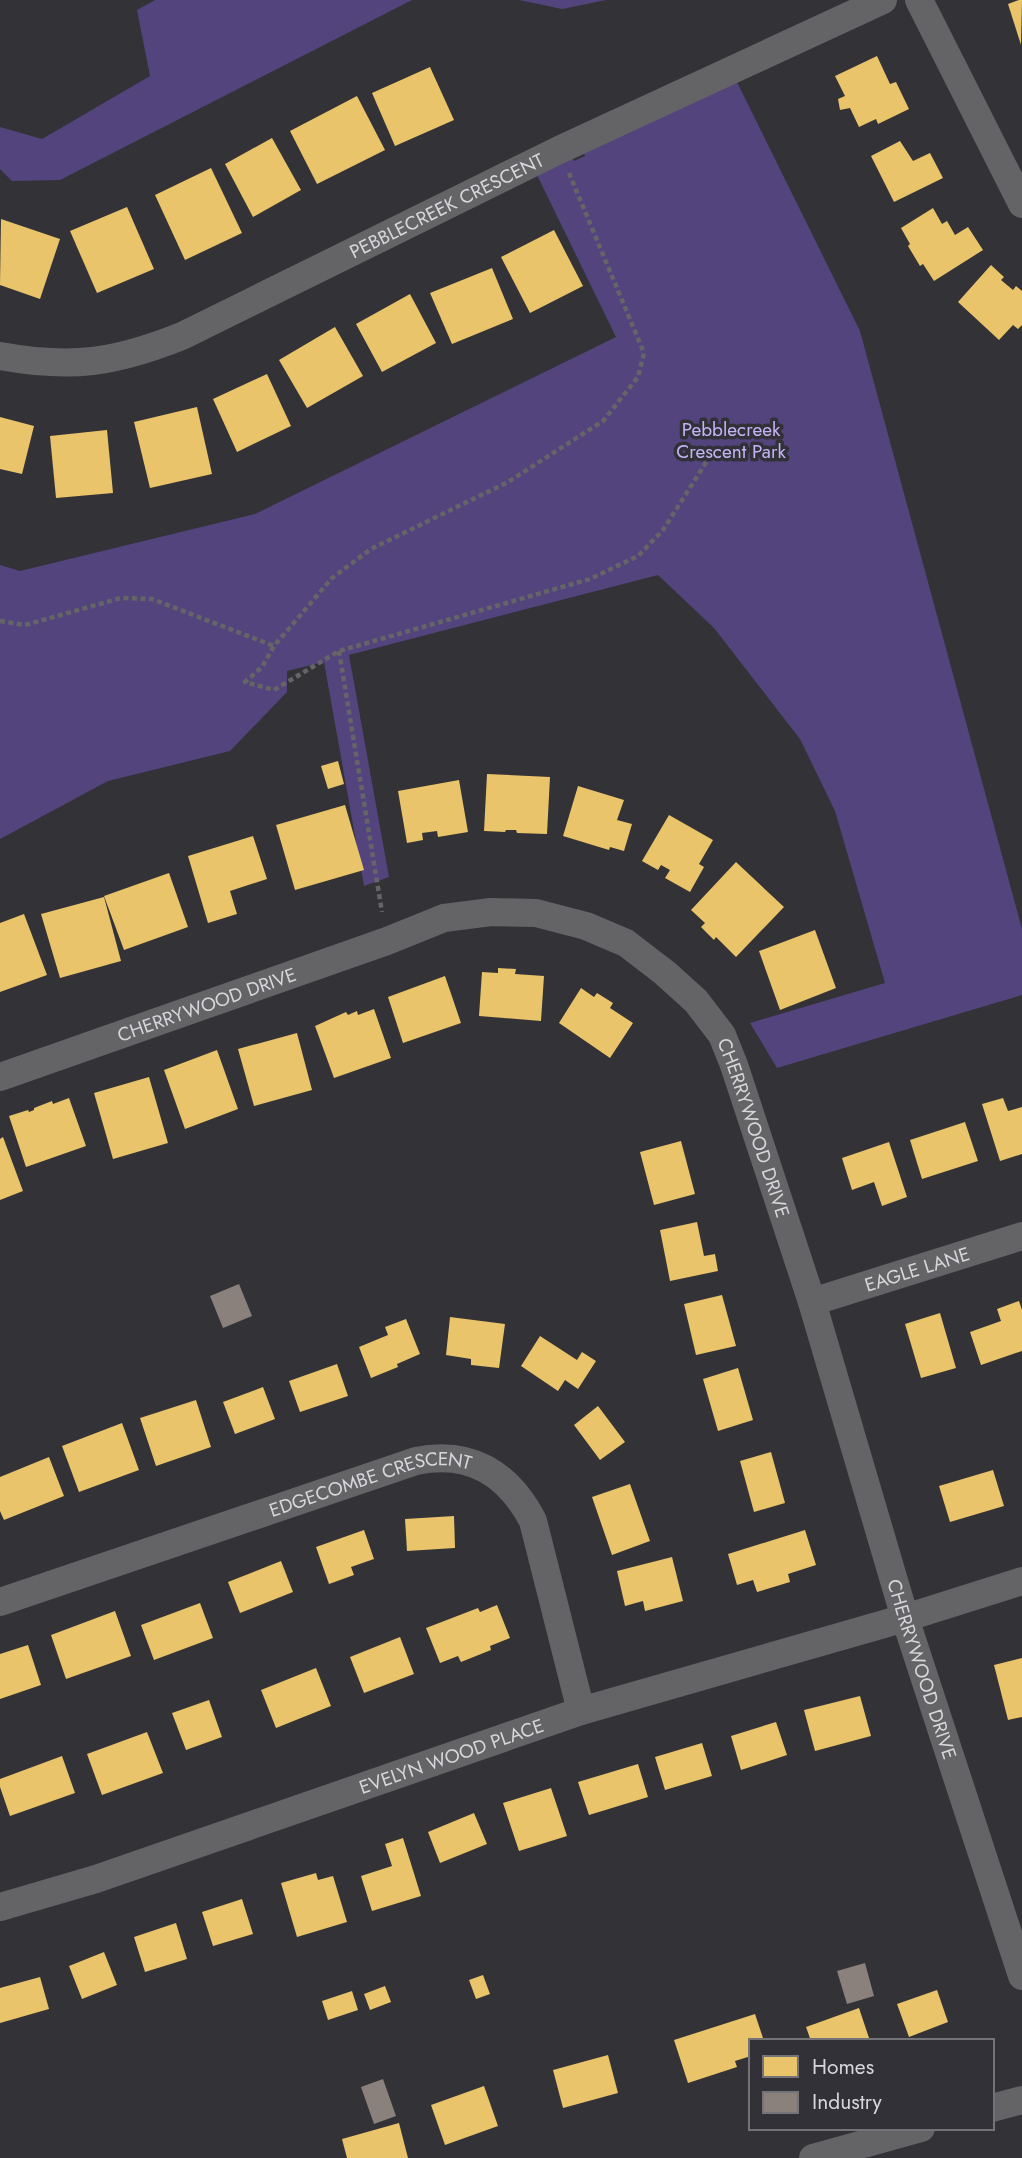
<svg xmlns="http://www.w3.org/2000/svg" width="1022" height="2158" viewBox="0 0 1022 2158" font-family="Jost,sans-serif">
  <rect width="100%" height="100%" fill="#333236"/>
  <g fill="#53447e">
    <polygon points="155,0 412,0 60,180 12,181 0,169 0,127 42,139 150,76 137,10"/>
    <polygon points="519,0 606,0 562,9"/>
    <polygon points="734,76 860,331 1022,929 1022,995 777,1068 750,1023 885,983 835,811 800,739 714,628 658,575 349,655 389,877 364,886 324,662 287,671 287,692 230,751 108,781 0,839 0,565 20,571 255,514 616,337 536,173 571,156 574,161 585,156 583,150"/>
  </g>
  <g fill="#e9c46a">
    <polygon points="1019,0 1022,0 1021,45 1008,4"/>
    <polygon points="877,56 890,84 896,82 909,109 878,124 876,119 859,127 850,108 840,110 838,99 845,96 835,76"/>
    <polygon points="430,67 454,120 395,146 372,93"/>
    <polygon points="357,96 385,150 317,184 290,131"/>
    <polygon points="272,138 301,190 253,217 225,164"/>
    <polygon points="900,141 913,161 930,153 943,178 894,202 871,156"/>
    <polygon points="211,168 242,233 185,260 155,195"/>
    <polygon points="127,207 154,269 97,293 70,231"/>
    <polygon points="933,208 942,224 947,221 955,235 968,227 983,250 934,281 923,264 920,266 908,246 910,244 901,228"/>
    <polygon points="1,219 60,239 40,299 0,285"/>
    <polygon points="554,230 583,286 530,313 501,257"/>
    <polygon points="991,265 1004,277 1001,280 1013,290 1016,286 1022,291 1022,325 1018,329 1013,325 999,340 958,302"/>
    <polygon points="492,268 513,319 452,344 430,293"/>
    <polygon points="410,294 436,343 382,372 356,324"/>
    <polygon points="335,327 363,376 307,408 279,360"/>
    <polygon points="267,374 291,426 237,452 213,399"/>
    <polygon points="197,407 212,474 150,488 134,422"/>
    <polygon points="0,417 34,426 22,474 0,469"/>
    <polygon points="107,430 113,493 56,498 50,436"/>
    <polygon points="338,761 344,784 328,789 321,766"/>
    <polygon points="487,774 550,777 547,834 517,833 516,830 506,830 505,832 484,831"/>
    <polygon points="459,780 468,832 438,837 437,831 422,833 423,840 407,843 398,791"/>
    <polygon points="578,786 624,800 617,820 632,824 624,851 610,847 609,850 563,836"/>
    <polygon points="345,805 364,870 295,890 276,825"/>
    <polygon points="669,815 713,840 699,864 704,867 690,892 665,878 670,870 661,865 658,870 642,861"/>
    <polygon points="253,836 267,879 230,891 237,914 208,923 188,856"/>
    <polygon points="736,862 784,907 736,957 716,937 714,940 701,927 705,923 691,910"/>
    <polygon points="169,873 188,927 124,950 104,896"/>
    <polygon points="104,897 121,961 60,978 41,914"/>
    <polygon points="24,914 47,975 0,992 0,923"/>
    <polygon points="815,930 836,988 780,1010 759,951"/>
    <polygon points="498,968 516,969 515,974 544,976 541,1021 479,1016 482,972 498,973"/>
    <polygon points="445,976 461,1023 403,1043 388,997"/>
    <polygon points="581,988 594,997 597,993 613,1003 610,1008 633,1023 610,1058 559,1023"/>
    <polygon points="374,1009 391,1058 334,1078 315,1026 346,1012 348,1015 357,1011 358,1015"/>
    <polygon points="297,1033 312,1090 254,1106 238,1049"/>
    <polygon points="217,1050 238,1109 185,1129 164,1070"/>
    <polygon points="149,1077 168,1143 113,1159 94,1093"/>
    <polygon points="69,1098 86,1146 26,1167 9,1116 28,1110 29,1112 34,1110 34,1108 52,1101 53,1104"/>
    <polygon points="1003,1098 1008,1111 1022,1107 1022,1154 1000,1161 982,1104"/>
    <polygon points="965,1122 978,1161 922,1179 910,1140"/>
    <polygon points="3,1137 23,1191 0,1200 0,1139"/>
    <polygon points="681,1141 695,1194 654,1205 640,1152"/>
    <polygon points="889,1142 907,1197 882,1206 874,1182 852,1190 842,1158"/>
    <polygon points="697,1222 704,1256 715,1254 718,1271 670,1281 660,1230"/>
    <polygon points="722,1295 736,1346 696,1355 684,1304"/>
    <polygon points="1019,1301 1022,1310 1022,1351 981,1365 970,1332 1001,1321 997,1309"/>
    <polygon points="940,1313 956,1368 921,1378 905,1324"/>
    <polygon points="450,1317 505,1324 499,1368 471,1365 471,1359 446,1355"/>
    <polygon points="406,1319 420,1354 397,1364 398,1367 371,1378 359,1347 388,1335 385,1327"/>
    <polygon points="540,1336 577,1360 582,1352 596,1361 578,1389 565,1380 558,1391 521,1366"/>
    <polygon points="337,1364 348,1396 300,1412 289,1381"/>
    <polygon points="738,1368 753,1420 718,1431 703,1379"/>
    <polygon points="263,1387 275,1419 235,1434 223,1402"/>
    <polygon points="196,1400 211,1447 156,1466 140,1418"/>
    <polygon points="598,1406 625,1442 600,1460 574,1425"/>
    <polygon points="122,1423 139,1470 79,1492 62,1446"/>
    <polygon points="771,1452 785,1503 754,1512 740,1461"/>
    <polygon points="49,1457 64,1496 4,1520 0,1511 0,1477"/>
    <polygon points="993,1470 1004,1506 950,1522 939,1486"/>
    <polygon points="630,1484 650,1541 612,1555 592,1497"/>
    <polygon points="454,1516 455,1548 407,1551 405,1519"/>
    <polygon points="364,1530 374,1559 351,1567 354,1575 329,1584 316,1547"/>
    <polygon points="805,1530 816,1565 788,1574 790,1582 757,1592 753,1580 737,1585 728,1554"/>
    <polygon points="672,1557 683,1601 645,1611 643,1601 625,1606 617,1571"/>
    <polygon points="281,1561 293,1592 240,1613 228,1582"/>
    <polygon points="200,1603 213,1638 154,1660 141,1625"/>
    <polygon points="497,1605 510,1638 490,1646 491,1650 461,1662 458,1656 440,1663 426,1628 478,1608 480,1612"/>
    <polygon points="115,1611 131,1656 66,1679 51,1635"/>
    <polygon points="400,1637 414,1674 364,1693 350,1657"/>
    <polygon points="28,1645 41,1685 0,1699 0,1654"/>
    <polygon points="1022,1658 1022,1717 1008,1720 994,1665"/>
    <polygon points="316,1668 331,1706 276,1728 261,1690"/>
    <polygon points="860,1696 871,1736 815,1751 804,1710"/>
    <polygon points="209,1700 222,1737 186,1750 172,1713"/>
    <polygon points="776,1722 787,1755 741,1770 731,1736"/>
    <polygon points="147,1732 163,1773 102,1795 87,1754"/>
    <polygon points="702,1743 712,1776 665,1790 655,1757"/>
    <polygon points="62,1756 75,1793 10,1816 0,1787 0,1779"/>
    <polygon points="638,1764 648,1797 589,1815 578,1782"/>
    <polygon points="551,1788 567,1836 519,1851 503,1803"/>
    <polygon points="474,1813 487,1844 440,1863 428,1832"/>
    <polygon points="403,1838 421,1896 372,1911 361,1876 392,1866 385,1844"/>
    <polygon points="316,1873 318,1880 333,1876 347,1922 297,1937 281,1883"/>
    <polygon points="242,1899 253,1934 213,1946 202,1912"/>
    <polygon points="176,1923 187,1959 145,1972 134,1937"/>
    <polygon points="104,1952 117,1985 82,1999 69,1966"/>
    <polygon points="483,1975 490,1994 476,1999 469,1980"/>
    <polygon points="40,1977 49,2009 0,2023 0,1988"/>
    <polygon points="385,1986 391,2002 370,2010 364,1994"/>
    <polygon points="937,1990 948,2022 909,2037 897,2004"/>
    <polygon points="352,1991 358,2010 328,2020 322,2001"/>
    <polygon points="859,2008 870,2041 811,2041 806,2027"/>
    <polygon points="755,2014 764,2041 751,2041 751,2056 735,2061 737,2067 688,2083 674,2040"/>
    <polygon points="608,2055 618,2093 563,2108 553,2070"/>
    <polygon points="484,2086 498,2126 445,2145 431,2105"/>
    <polygon points="399,2123 408,2158 347,2158 342,2139"/>
  </g>
  <g fill="#8a817c">
    <polygon points="239,1284 252,1316 223,1328 210,1296"/>
    <polygon points="865,1963 874,1996 847,2004 837,1971"/>
    <polygon points="383,2079 396,2116 374,2124 361,2087"/>
  </g>
  <g fill="none" stroke-linecap="round" stroke-linejoin="round">
    <g stroke="#656567" stroke-width="4.5" stroke-dasharray="5 3.5" stroke-linecap="butt">
      <polyline points="569,173 644,353 638,377 603,421 508,482 371,549 332,578 274,646 262,667 245,682 274,690 339,651 590,579 638,556 663,530 707,461"/>
      <polyline points="0,621 25,625 121,598 152,599 274,646"/>
      <polyline points="339,651 382,912"/>
    </g>
    <g stroke="#646366" stroke-width="28">
      <polyline points="919,0 1022,204"/>
      <path id="s1" d="M 0,356 C 72,369 114,363 182,336 L 559,150 L 883,0"/>
      <path id="s2" d="M 0,1077 L 387,941 L 444,918 L 491,912 L 536,913 L 586,926 L 626,943 L 665,973 L 696,1001 L 722,1035 L 734,1065 L 812,1302 L 905,1618 L 1022,1976"/>
      <path id="s3" d="M 812,1302 L 1022,1236"/>
      <path id="s4" d="M 0,1602 L 416,1461 C 470,1450 508,1473 533,1521 L 581,1711"/>
      <path id="s5" d="M 0,1907 L 96,1879 L 581,1711 L 905,1618 L 1022,1581"/>
      <polyline points="992,2108 1022,2100"/>
      <polyline points="813,2158 921,2128"/>
    </g>
  </g>
  <g text-anchor="middle" dominant-baseline="central" stroke-width="7" stroke-linejoin="round" paint-order="stroke">
    <g font-size="19" fill="#d7d6da" stroke="#323137">
      <text stroke="none"><textPath href="#s1" startOffset="481">PEBBLECREEK CRESCENT</textPath></text>
      <text stroke="none"><textPath href="#s2" startOffset="219">CHERRYWOOD DRIVE</textPath></text>
      <text stroke="none"><textPath href="#s2" startOffset="891">CHERRYWOOD DRIVE</textPath></text>
      <text stroke="none"><textPath href="#s3" startOffset="110">EAGLE LANE</textPath></text>
      <text stroke="none"><textPath href="#s4" startOffset="390">EDGECOMBE CRESCENT</textPath></text>
      <text stroke="none"><textPath href="#s2" startOffset="1458">CHERRYWOOD DRIVE</textPath></text>
      <text stroke="none"><textPath href="#s5" startOffset="476">EVELYN WOOD PLACE</textPath></text>
    </g>
    <g font-size="19" fill="#c3b5f8" stroke="#323137">
      <text x="731" y="429">Pebblecreek<tspan x="731" dy="22">Crescent Park</tspan></text>
    </g>
  </g>
  <rect x="749" y="2039" width="245" height="91" fill="#323137" stroke="#747378" stroke-width="2"/>
  <rect x="763" y="2056" width="35" height="21" fill="#e9c46a" stroke="#747378" stroke-width="2"/>
  <text x="812" y="2074" font-size="21" fill="#d7d6da">Homes</text>
  <rect x="763" y="2092" width="35" height="21" fill="#8a817c" stroke="#747378" stroke-width="2"/>
  <text x="812" y="2109" font-size="21" fill="#d7d6da">Industry</text>
</svg>
